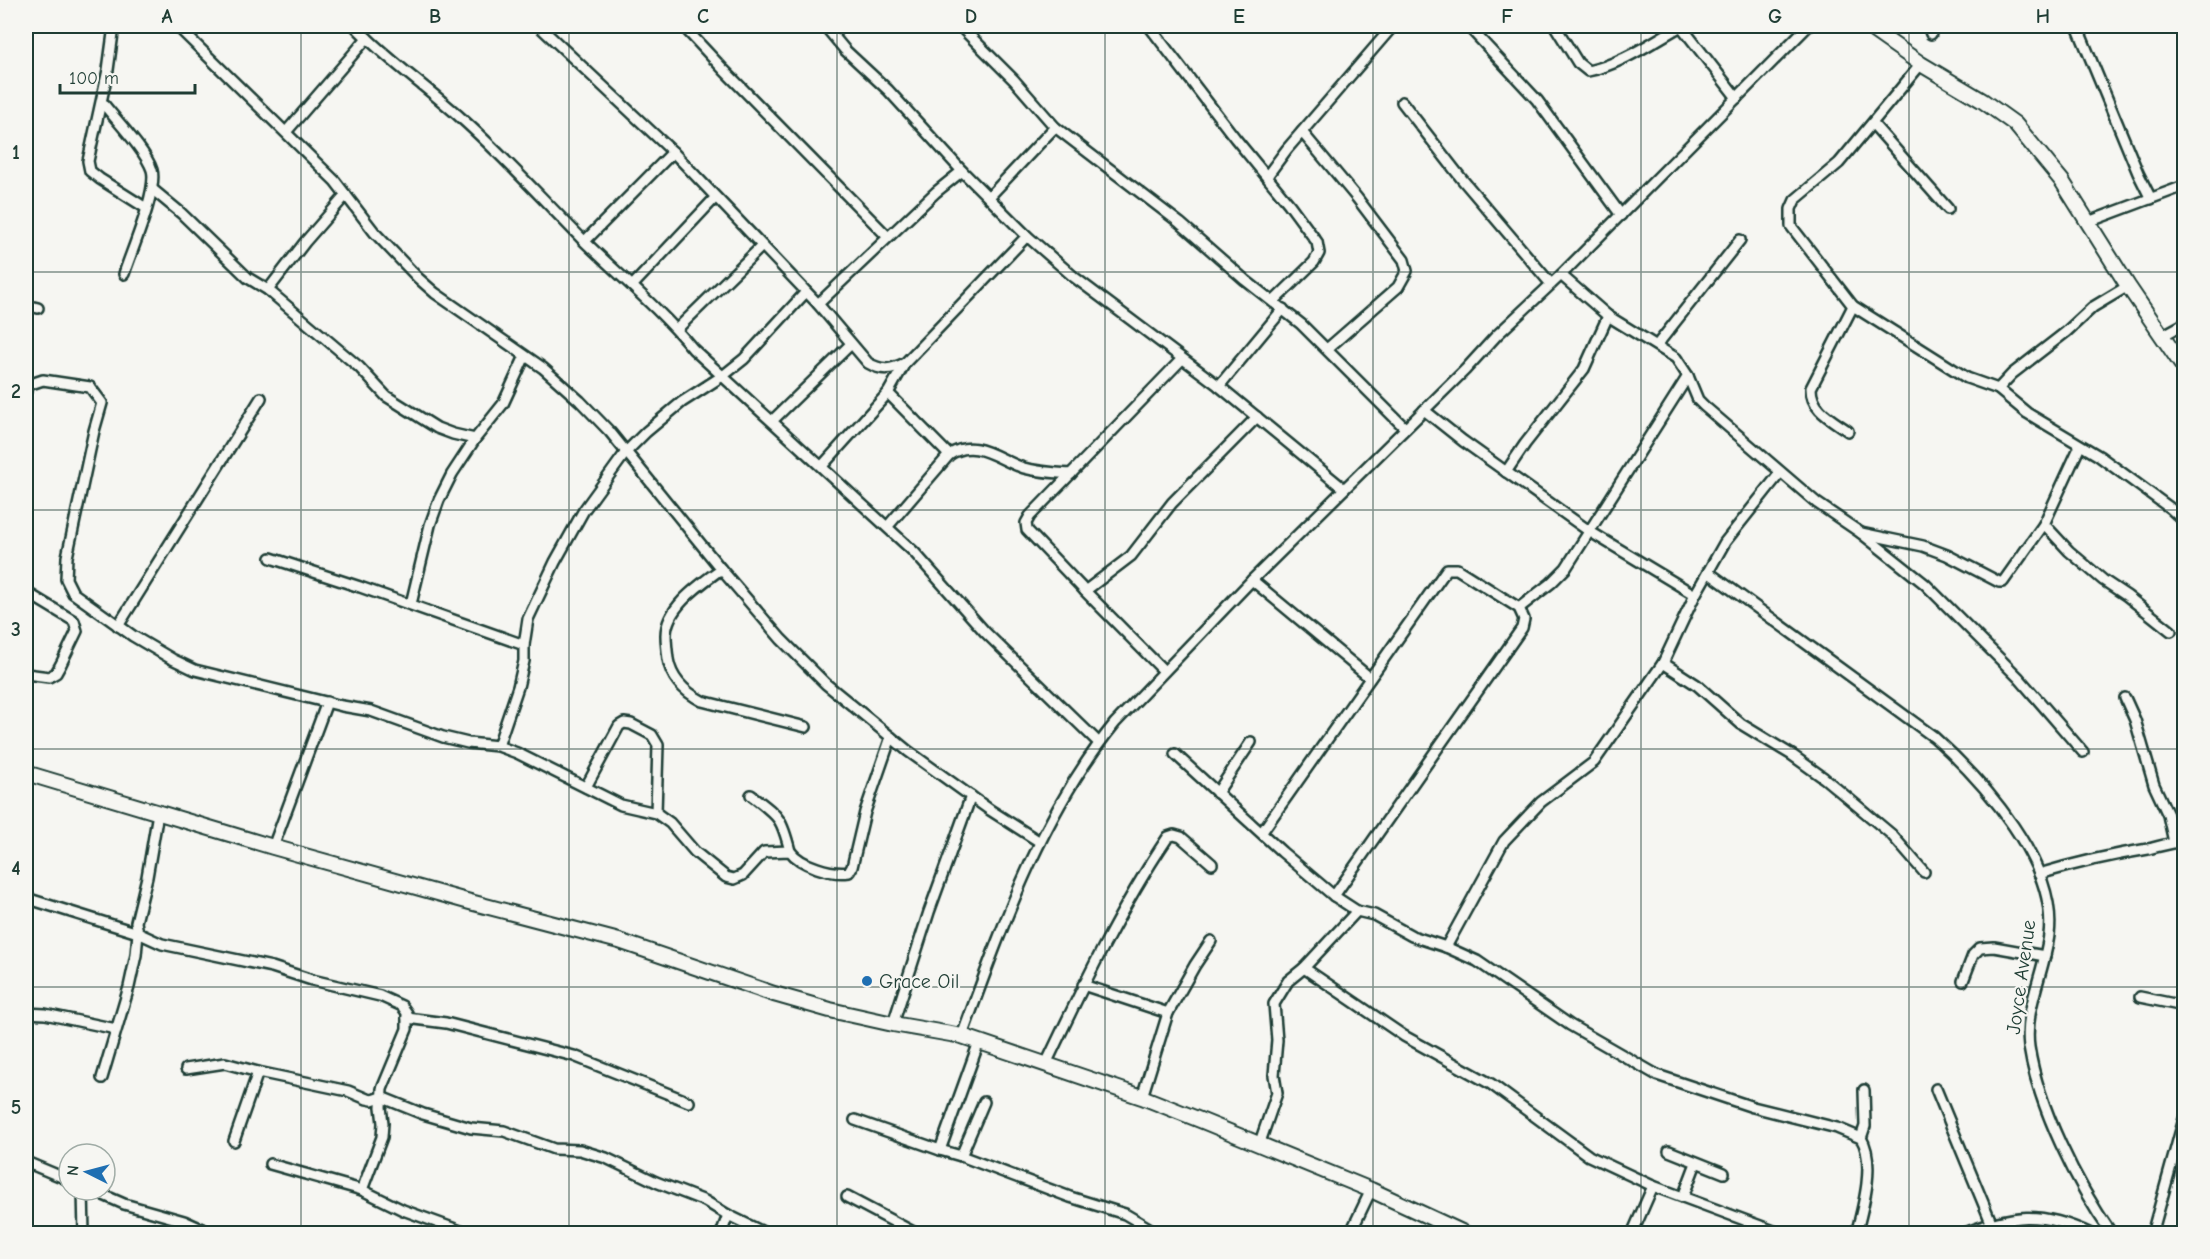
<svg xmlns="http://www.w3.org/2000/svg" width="2210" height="1259" viewBox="0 0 2210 1259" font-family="'Comic Neue',sans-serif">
  <rect width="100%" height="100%" fill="#f6f6f2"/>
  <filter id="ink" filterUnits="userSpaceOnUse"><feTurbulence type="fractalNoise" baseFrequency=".0167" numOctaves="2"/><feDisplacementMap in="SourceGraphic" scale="12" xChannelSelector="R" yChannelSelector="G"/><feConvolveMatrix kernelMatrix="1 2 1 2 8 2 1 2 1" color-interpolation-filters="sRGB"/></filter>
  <g filter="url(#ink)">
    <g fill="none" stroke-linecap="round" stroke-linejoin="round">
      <g stroke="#1f3d34" stroke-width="14">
        <g id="street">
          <polyline points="114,26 108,70 88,161 90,171 100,179 146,208"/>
          <polyline points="177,26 335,181 375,233 418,278 435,293 543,368 580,401 610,432 721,569 781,639 826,684 908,751 990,810 1040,842"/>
          <path d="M 355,26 C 387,60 426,86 461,118 C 504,156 542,199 583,240 C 620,276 660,309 693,349 L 914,552 L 985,632 L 1099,743"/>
          <path d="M 539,26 L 673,152 L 818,304 L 868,363 C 882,371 891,370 905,363 L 1027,236"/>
          <polyline points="683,26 724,70 888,237"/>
          <polyline points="825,26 845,50 888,90 962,171 1027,236 1074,277 1219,386 1344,489"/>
          <polyline points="960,26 1014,80 1055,127 1180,223 1245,280 1301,324 1405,428"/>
          <polyline points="1149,26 1235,138 1289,204 1317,242 1319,253 1314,262 1274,301"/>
          <polyline points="1468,26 1537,100 1621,215"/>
          <path d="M 1555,26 L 1578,63 L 1588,71 C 1622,64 1652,42 1681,26"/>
          <polyline points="1681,26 1737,98"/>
          <polyline points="1928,26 1931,34"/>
          <polyline points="2077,26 2138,173 2151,199"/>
          <polyline points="1921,64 1839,163 1795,200 1791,209 1791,226 1853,306 1967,378 1998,389 2027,413 2099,456 2170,508 2184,521"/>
          <path d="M 102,102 C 115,119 146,151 152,170 C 158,190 131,252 124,274"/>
          <polyline points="1402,102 1461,178 1551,284"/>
          <polyline points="1873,124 1948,209"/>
          <polyline points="286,132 367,38"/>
          <polyline points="1302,132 1357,198 1404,260 1407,271 1398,287 1327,349"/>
          <polyline points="1267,176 1287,149 1393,26"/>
          <polyline points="152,189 181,213 248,278 268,290 359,367 386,396 437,428 453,434 475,439"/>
          <polyline points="989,197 1055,127"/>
          <polyline points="2088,222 2184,186"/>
          <polyline points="585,241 673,152"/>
          <polyline points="1561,275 1608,316 1676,358 1688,376 1698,400 1704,406 1817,503 1861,533 1925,584 2019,678 2083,752"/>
          <polyline points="633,285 715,198"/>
          <polyline points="268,290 305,242 346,195"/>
          <polyline points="818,304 936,192 962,171"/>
          <polyline points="26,305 38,308"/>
          <polyline points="677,329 762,246"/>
          <polyline points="2162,336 2184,324"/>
          <polyline points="1657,345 1740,240"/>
          <polyline points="1219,386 1283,309"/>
          <polyline points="1998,389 2012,374 2066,332 2093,307 2128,286"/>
          <path d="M 26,391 L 28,385 L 43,380 L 90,387 L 102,403 L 94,431 L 67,557 L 66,579 L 73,593 L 133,636 L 172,659 L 195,670 L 342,706 L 371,711 L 443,737 L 468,743 L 498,746 L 517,753 L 621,805 L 656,813 L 670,823 L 695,852 L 726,877 L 734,879 L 743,875 L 764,852 L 790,851 C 800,865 832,875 849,872 L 852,867 L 865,812 L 891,737"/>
          <polyline points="888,393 949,455"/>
          <polyline points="1424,410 1463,441 1589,531 1695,595"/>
          <polyline points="773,420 851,344"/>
          <path d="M 1848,431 C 1831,419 1811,410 1811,388 L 1853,306"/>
          <polyline points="822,466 888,393 905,363"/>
          <polyline points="1506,472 1525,444 1584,369 1608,316"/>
          <polyline points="2044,524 2069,551 2103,580 2127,596 2171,631"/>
          <path d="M 888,526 L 949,455 C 976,437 998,460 1024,468 C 1039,472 1055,473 1071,474"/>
          <polyline points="1861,533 1923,546 1947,555 1999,582 2003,582 2044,524 2080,446"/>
          <polyline points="271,558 360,587 524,645"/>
          <path d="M 721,569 C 701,584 666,607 666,635 C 666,643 667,651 668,659 C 671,678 685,692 702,701 L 806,727"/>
          <path d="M 1708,572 L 1934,737 C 1983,781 2058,864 2049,935 C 2044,973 2024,1009 2029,1047 C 2038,1106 2077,1185 2112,1234"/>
          <polyline points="1252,580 1370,678"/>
          <polyline points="1085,591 1027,530 1026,523 1030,516 1182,359"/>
          <polyline points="26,592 74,621 77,631 61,664 56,673 49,677 26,674"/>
          <polyline points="411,604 430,525 439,500 452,474 475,439 503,404 525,356"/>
          <polyline points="1519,608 1551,583 1566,568 1688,376"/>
          <polyline points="118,626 261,398"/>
          <polyline points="1663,663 1697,685 1741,724 1792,755 1824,778 1891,834 1924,872"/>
          <polyline points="1164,671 1085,591 1131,556 1172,503 1257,417"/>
          <polyline points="2125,698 2135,720 2154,785 2168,815 2174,842"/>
          <polyline points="498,746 518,687 524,661 524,645 528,619 555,562 584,510 626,452 646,432 682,402 724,375 744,359 806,292"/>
          <path d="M 1175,754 L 1282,852 L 1334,896 L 1357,911 L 1374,915 L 1412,936 L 1446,947 L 1477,961 L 1570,1025 L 1657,1075 L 1753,1107 L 1837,1128 L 1861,1138 C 1876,1162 1863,1208 1856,1234"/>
          <polyline points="586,787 619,726 624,723 631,724 652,735 658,745 656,813"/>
          <polyline points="1217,793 1251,742"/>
          <path d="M 751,795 C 779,817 781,816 790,851"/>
          <polyline points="1262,832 1447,569 1457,569 1519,608 1524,619 1522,628 1334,896"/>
          <polyline points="273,847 327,702"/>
          <path d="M 2039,874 C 2076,863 2111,855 2148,849 C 2161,846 2172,842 2184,842"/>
          <polyline points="26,898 138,933 162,944 272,967 312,980 380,996 402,1006 407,1013 407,1029 382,1089 381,1107 383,1123 382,1137 362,1190"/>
          <polyline points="1446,947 1504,841 1541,802 1594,762 1663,663 1695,595 1725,542 1780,473"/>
          <polyline points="1304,968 1404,1036 1491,1084 1589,1156 1653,1186 1782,1234"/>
          <polyline points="1963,981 1973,955 1980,948 1994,947 2045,956"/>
          <polyline points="1083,985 1168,1013"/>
          <polyline points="2140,997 2184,1006"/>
          <polyline points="26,1013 45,1014 116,1029"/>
          <polyline points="407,1018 446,1023 574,1056 689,1102"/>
          <polyline points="893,1024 929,912 971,796"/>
          <path d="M 962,1036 C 1002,927 1041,814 1115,723 L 1252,580 L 1465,370 L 1497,335 L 1561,275 L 1808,26"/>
          <path d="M 1046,1064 C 1083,986 1120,908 1168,837 L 1174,835 L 1181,837 L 1212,864"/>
          <polyline points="186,1069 225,1063 258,1072 348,1091 367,1099 372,1100 381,1097 423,1114 471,1128 504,1131 554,1149 580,1150 606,1158 656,1182 705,1201 728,1215"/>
          <polyline points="102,1078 129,987 136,955 138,933 136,922 147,877 158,813"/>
          <polyline points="1936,1089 1991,1222"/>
          <polyline points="1142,1097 1168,1013 1195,965 1211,941"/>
          <polyline points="855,1120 940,1150 961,1156 1070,1197 1125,1214 1159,1234"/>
          <polyline points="1861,1138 1865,1126 1864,1090"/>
          <polyline points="234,1141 258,1072"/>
          <polyline points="1259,1145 1277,1093 1274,1075 1277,1040 1274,1004 1288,981 1304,968 1357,911"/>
          <polyline points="940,1150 979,1042"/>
          <polyline points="1669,1151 1724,1173"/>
          <polyline points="961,1156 984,1102"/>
          <polyline points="26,1162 69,1180"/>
          <polyline points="270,1164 362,1190 403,1210 469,1234"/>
          <polyline points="83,1190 84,1234"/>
          <polyline points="92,1190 124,1204 184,1221 213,1234"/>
          <polyline points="847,1197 917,1234"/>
          <polyline points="1683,1197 1696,1163"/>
          <polyline points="721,1234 728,1215 767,1234"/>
          <polyline points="1350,1234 1371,1190"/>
          <polyline points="1632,1234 1653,1186"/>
          <path d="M 1962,1234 C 2013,1214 2040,1210 2091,1234"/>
          <polyline points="2152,1234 2184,1119"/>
        </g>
      </g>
      <g stroke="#1f3d34" stroke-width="18">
        <g id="secondary">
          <polyline points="1867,26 1921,64 1983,101 2015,124 2062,181 2128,286 2184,368"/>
          <polyline points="26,773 273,847 470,902 619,941 774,994 830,1010 893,1024 962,1036 1142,1097 1205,1122 1371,1190 1466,1234"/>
        </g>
      </g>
      <use href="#street" stroke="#f6f6f2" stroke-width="9"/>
      <use href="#secondary" stroke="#f6f6f2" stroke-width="14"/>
    </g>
  </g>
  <path fill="none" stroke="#1f3d34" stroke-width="1.5" stroke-opacity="0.55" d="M 301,26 L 301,1234M 569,26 L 569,1234M 837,26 L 837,1234M 1105,26 L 1105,1234M 1373,26 L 1373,1234M 1641,26 L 1641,1234M 1909,26 L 1909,1234M 26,272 L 2184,272M 26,510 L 2184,510M 26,749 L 2184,749M 26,987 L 2184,987"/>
  <circle fill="#1f6fb2" stroke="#f6f6f2" stroke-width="2" cx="867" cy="981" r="6"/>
  <g text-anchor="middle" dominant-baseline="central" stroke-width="4.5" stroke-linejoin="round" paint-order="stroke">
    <g font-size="20" fill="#1f3d34" stroke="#f6f6f2">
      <text transform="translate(2021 977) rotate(-82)">Joyce Avenue</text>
    </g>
    <g font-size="20" fill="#1f3d34" stroke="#f6f6f2" text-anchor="start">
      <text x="879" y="981">Grace Oil</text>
    </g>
  </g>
  <rect width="2210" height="1259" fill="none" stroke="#f6f6f2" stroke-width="66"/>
  <g transform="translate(87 1172) rotate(276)"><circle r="28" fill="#f6f6f2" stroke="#a0aca6" stroke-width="1.5"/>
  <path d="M0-4.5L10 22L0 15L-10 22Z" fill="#1f6fb2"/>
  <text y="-9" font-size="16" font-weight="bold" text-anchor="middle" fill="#1f3d34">N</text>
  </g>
  <path d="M60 84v9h135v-9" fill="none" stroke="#1f3d34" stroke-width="3"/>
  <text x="69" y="84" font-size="18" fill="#1f3d34" stroke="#f6f6f2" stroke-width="4.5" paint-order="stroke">100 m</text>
  <rect x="33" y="33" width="2144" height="1193" fill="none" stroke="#1f3d34" stroke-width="2"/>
  <g font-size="20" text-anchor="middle" font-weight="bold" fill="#1f3d34">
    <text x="167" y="23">A</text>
    <text x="435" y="23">B</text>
    <text x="703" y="23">C</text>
    <text x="971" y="23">D</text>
    <text x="1239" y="23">E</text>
    <text x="1507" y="23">F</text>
    <text x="1775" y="23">G</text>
    <text x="2043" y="23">H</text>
    <text x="16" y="159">1</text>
    <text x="16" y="398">2</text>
    <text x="16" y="636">3</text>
    <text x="16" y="875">4</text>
    <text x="16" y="1114">5</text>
  </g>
</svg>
